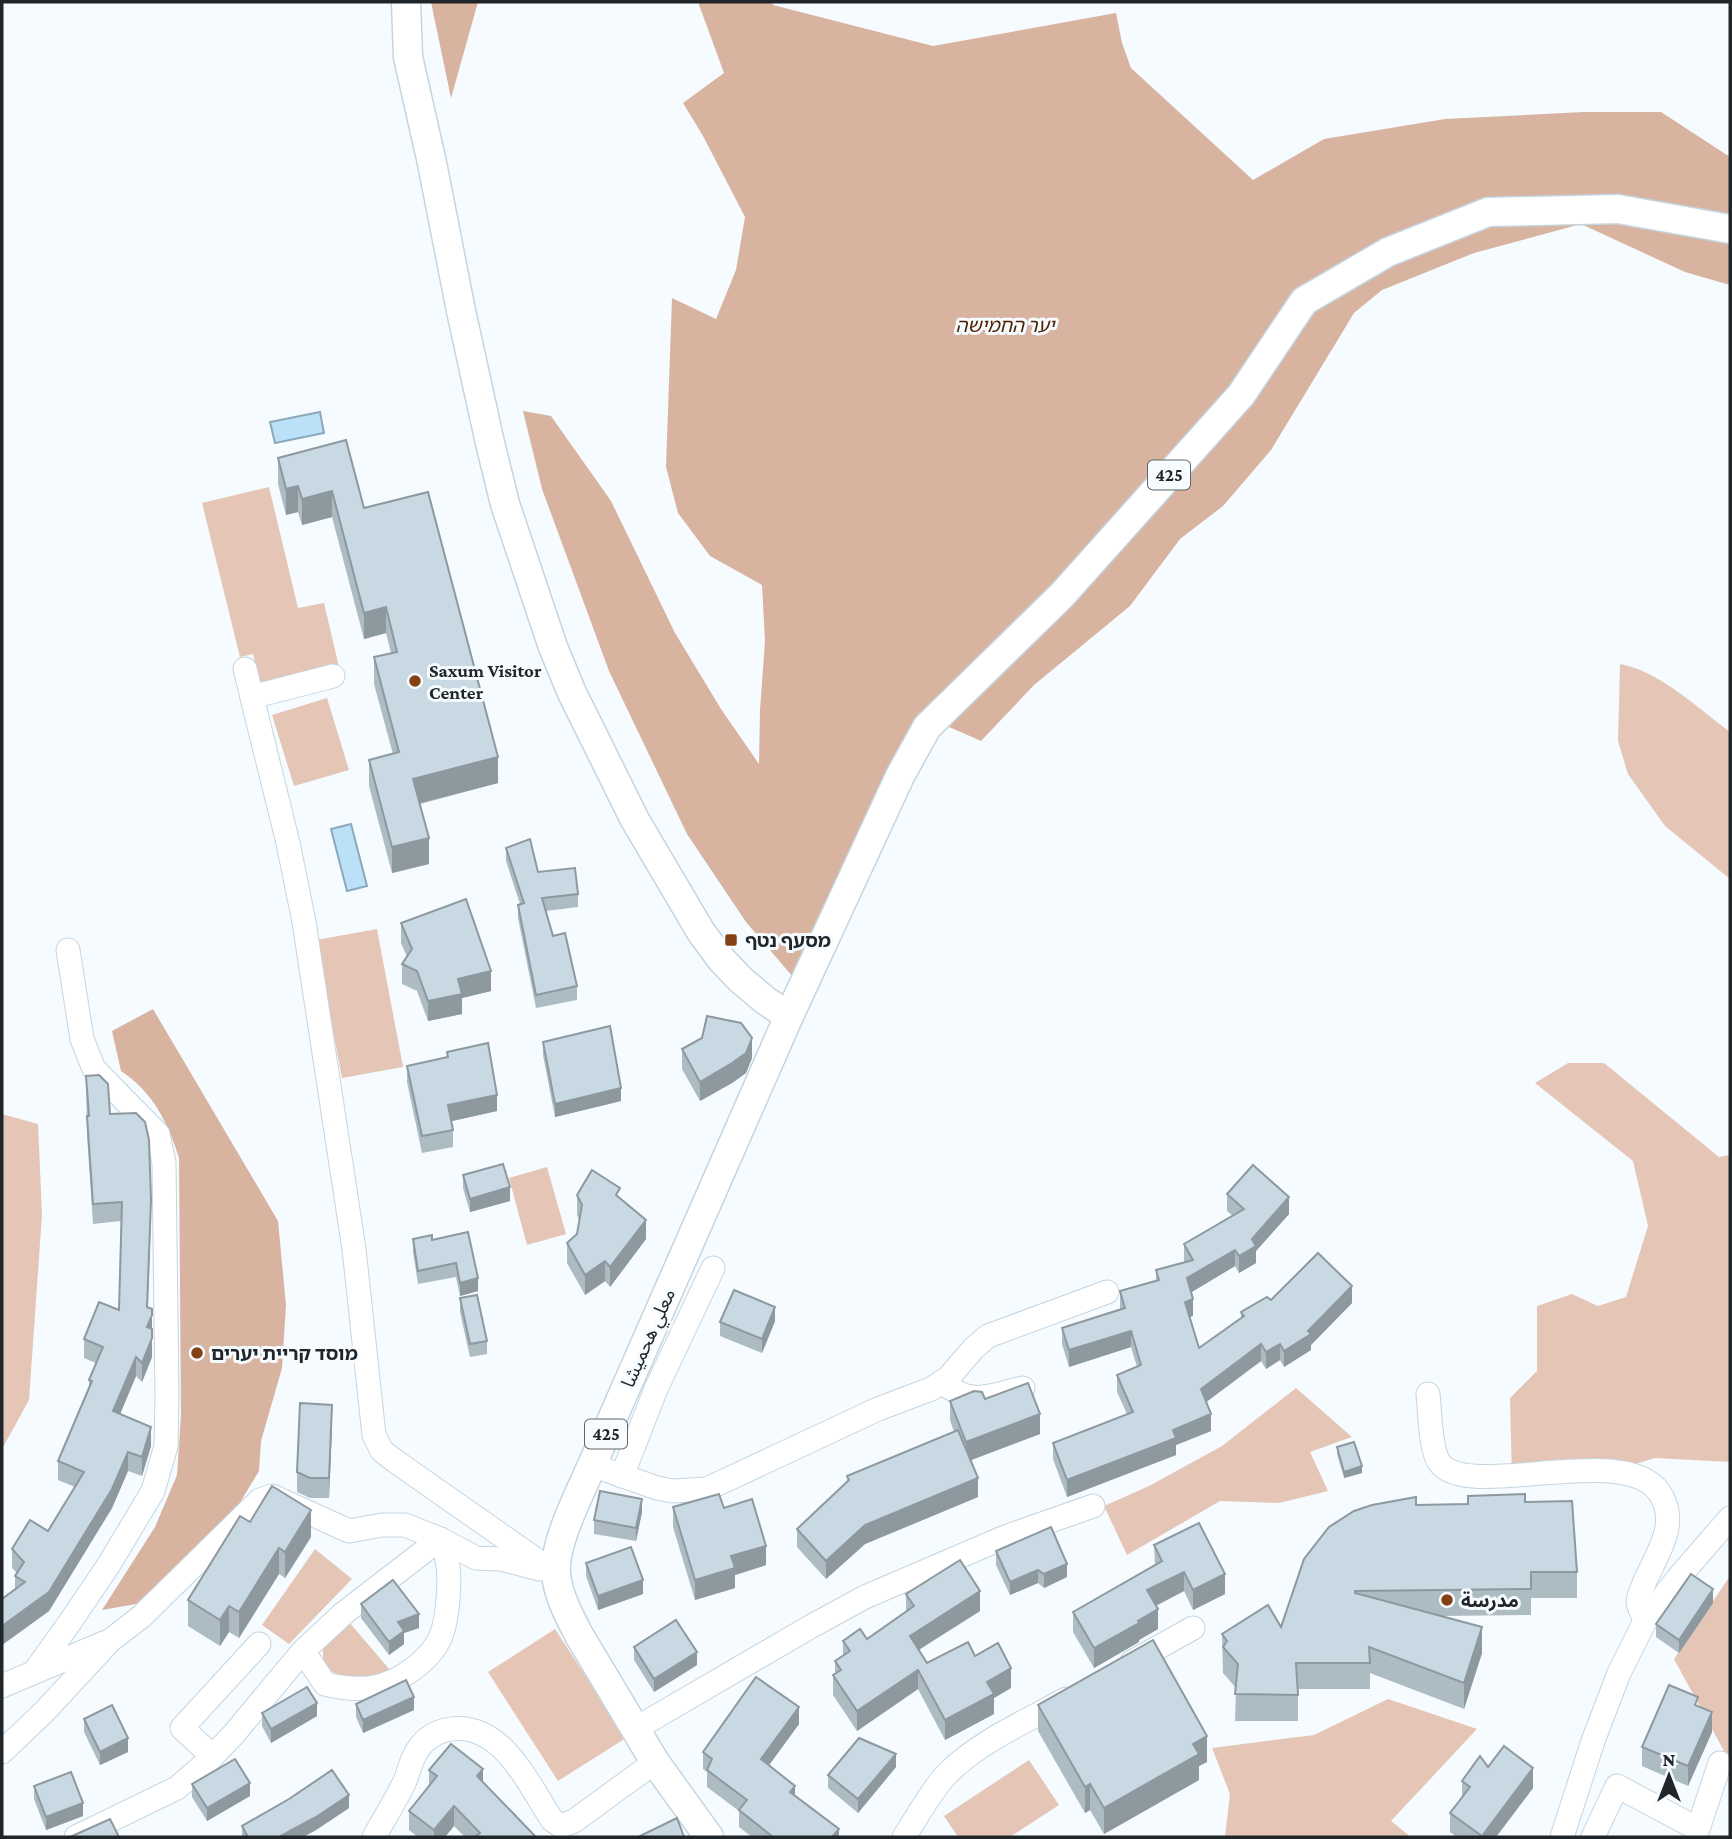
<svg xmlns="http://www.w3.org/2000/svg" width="1732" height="1839" viewBox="0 0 1732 1839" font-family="'Crimson Pro','Noto Sans Arabic','Noto Sans Hebrew',serif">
  <rect width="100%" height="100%" fill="#f5fbff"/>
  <g fill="#e5c6b6">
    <polygon points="269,487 298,608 324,603 339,667 261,686 253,654 240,657 202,503"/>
    <path d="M 1620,664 C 1659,671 1698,708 1730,732 L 1730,879 L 1665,826 L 1628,774 L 1618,741 Z"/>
    <polygon points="327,698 349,770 294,786 272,715"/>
    <polygon points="377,929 403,1067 342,1078 316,940"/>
    <polygon points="1568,1063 1604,1063 1719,1157 1730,1155 1730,1462 1655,1458 1599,1475 1512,1479 1510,1398 1537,1371 1537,1306 1572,1294 1598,1306 1626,1297 1648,1226 1633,1161 1535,1083"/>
    <polygon points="2,1114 38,1124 42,1215 29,1400 2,1449"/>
    <polygon points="547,1167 566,1234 527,1245 509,1178"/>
    <polygon points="1296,1388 1352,1437 1310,1452 1328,1491 1279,1503 1220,1501 1127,1555 1104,1506 1149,1486 1222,1446"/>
    <polygon points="315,1549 352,1579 289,1644 262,1625"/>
    <polygon points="1730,1576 1730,1762 1674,1659"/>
    <path d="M 349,1622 L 390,1670 C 362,1682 348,1683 323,1666 L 323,1648 Z"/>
    <polygon points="555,1629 626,1738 558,1781 488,1672"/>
    <polygon points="1388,1699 1477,1729 1391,1821 1411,1837 1225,1837 1230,1794 1212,1748 1314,1735"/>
    <polygon points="1029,1760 1059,1805 1010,1837 958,1837 944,1816"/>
  </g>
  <g fill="#d8b39f">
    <polygon points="431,2 478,2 451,98"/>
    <polygon points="698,2 772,2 773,5 933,46 1116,13 1122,43 1131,68 1253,180 1324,139 1445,119 1584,112 1661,112 1730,157 1730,285 1685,272 1581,224 1474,253 1382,290 1354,313 1271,450 1223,506 1180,539 1130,606 1034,685 981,741 931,719 815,982 792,976 746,922 687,834 609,671 542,489 523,411 551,416 611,501 675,633 721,709 759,764 760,710 765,641 762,585 710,556 678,513 666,467 672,298 716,319 736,270 745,217 703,136 683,103 724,73"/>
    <path d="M 153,1009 L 278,1221 L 286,1305 L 282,1368 L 261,1441 L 259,1471 L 235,1511 L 136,1604 L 102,1610 L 155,1527 L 177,1475 L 181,1414 L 179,1158 C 168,1123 153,1092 121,1071 L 112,1031 Z"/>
  </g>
  <g fill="#bbe1f8" stroke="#8ca9ba" stroke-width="2">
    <polygon points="320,412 324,433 275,443 270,422"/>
    <polygon points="351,824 367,886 347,891 331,829"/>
  </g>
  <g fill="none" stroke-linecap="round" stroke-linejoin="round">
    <g stroke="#c5d5df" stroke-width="25">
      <g id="minor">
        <polyline points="245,669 288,843 304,922 354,1249 374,1435 382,1451 395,1461 555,1573"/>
        <polyline points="252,697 333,676"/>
        <path d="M 942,1382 C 972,1407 988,1396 1023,1388"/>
        <path d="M 1428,1394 C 1430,1411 1430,1449 1439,1462 C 1465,1502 1623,1441 1659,1492 C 1680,1522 1658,1552 1645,1581 C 1643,1587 1639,1594 1638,1601 C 1638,1607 1643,1615 1645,1621"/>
        <polyline points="592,1465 657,1488 673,1491 707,1489 878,1409 931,1389 948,1378 974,1348 988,1336 1107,1292"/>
        <polyline points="622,1476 656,1389 713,1268"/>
        <polyline points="1132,1662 1193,1628"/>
        <polyline points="35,1671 68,1625 108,1566 153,1491 166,1446 167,1396 164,1163 158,1134 94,1069 82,1039 68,950"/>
        <polyline points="2,1686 111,1640 142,1616 260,1500 272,1496 349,1531 382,1525 405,1525 440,1539 476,1558 501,1559 539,1569"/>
        <polyline points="635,1729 810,1627 865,1597 1005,1537 1093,1506"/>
        <polyline points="2,1752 44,1712 107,1644"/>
        <polyline points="212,1756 182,1728 259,1644"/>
        <path d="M 76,1837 L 177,1788 L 206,1763 L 233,1735 L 303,1651 L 344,1613 L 440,1539 C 442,1546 446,1553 447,1560 C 451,1578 448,1618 441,1636 C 431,1660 399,1683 374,1687 C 357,1690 341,1688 325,1684 L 303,1651"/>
        <path d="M 374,1837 C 384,1819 396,1800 405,1781 C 409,1771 411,1760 417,1751 C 425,1738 437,1731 451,1729 C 502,1722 529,1785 552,1820 L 561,1826 L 574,1821 L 655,1762"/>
        <path d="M 904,1837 C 916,1819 932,1789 947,1774 C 978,1742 1027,1721 1066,1699"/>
        <polyline points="1562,1837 1593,1741 1619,1673 1645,1621 1678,1578 1730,1518"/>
        <polyline points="1593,1837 1617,1786 1698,1829 1720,1763"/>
      </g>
    </g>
    <g stroke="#c5d5df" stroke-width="31">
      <g id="major">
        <polyline points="406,2 408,57 432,163 461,311 490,443 505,504 553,647 572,693 635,820 701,932 721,959 741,980 766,1001 789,1016"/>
        <path d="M 709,1837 L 655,1762 L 579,1635 C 569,1616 558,1595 556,1574 C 553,1544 580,1493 592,1465 L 789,1016 L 900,776 L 927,727 L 1062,595 L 1241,395 L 1304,301 L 1388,252 L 1488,212 L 1618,209 L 1730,229"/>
      </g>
    </g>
    <use href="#minor" stroke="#fff" stroke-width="23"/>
    <use href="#major" stroke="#fff" stroke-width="28"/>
  </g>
  <g fill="#adbbc3">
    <polygon points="278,458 364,508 498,783 420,804 429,864 392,873 369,786 369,760 393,754 374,684 374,657 391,653 386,633 364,639 332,517 302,525 298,512 286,515 278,484"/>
    <polygon points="506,848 538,872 578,894 578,907 546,911 553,936 577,986 577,1000 536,1008 518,918 518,905 520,904 506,861"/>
    <polygon points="401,923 491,991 462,998 462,1014 428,1021 417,991 402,984 402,964 407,957 401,943"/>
    <polygon points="543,1042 621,1101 555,1117 543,1055"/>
    <polygon points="682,1049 752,1058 746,1073 732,1083 700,1101 682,1069"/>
    <polygon points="447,1052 497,1111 451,1121 453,1130 453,1147 422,1153 407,1082 407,1066 447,1057"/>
    <polygon points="86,1076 110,1114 151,1219 148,1307 152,1309 152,1357 142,1382 136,1376 120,1414 151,1446 142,1476 128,1471 112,1508 49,1611 2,1645 2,1599 15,1589 15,1576 17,1573 12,1568 12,1549 48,1531 75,1487 58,1480 58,1461 89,1389 89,1380 96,1363 84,1358 84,1339 119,1310 121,1221 93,1224 87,1135"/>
    <polygon points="463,1175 510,1201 470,1212 463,1188"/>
    <polygon points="1227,1194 1289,1214 1256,1251 1256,1263 1239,1273 1235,1266 1191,1292 1193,1316 1190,1317 1199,1348 1241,1318 1241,1312 1271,1300 1352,1303 1311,1345 1311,1350 1284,1367 1280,1360 1266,1369 1261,1361 1206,1402 1211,1431 1176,1445 1176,1455 1067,1497 1053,1459 1053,1443 1127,1414 1117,1392 1117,1375 1137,1367 1131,1347 1069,1367 1062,1344 1062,1328 1120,1310 1120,1291 1156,1281 1156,1270 1184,1262 1184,1244 1233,1216 1227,1211"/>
    <polygon points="577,1195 620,1198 646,1239 610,1287 605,1281 585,1295 567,1263 567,1243 577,1234 579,1220 577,1215"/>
    <polygon points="468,1232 478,1291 460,1296 456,1277 418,1284 413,1252 413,1239 432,1240"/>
    <polygon points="460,1298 487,1341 487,1354 470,1357 460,1312"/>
    <polygon points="775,1321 762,1353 720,1336 720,1322"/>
    <polygon points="985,1399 1040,1434 971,1460 978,1497 865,1544 826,1579 797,1547 797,1529 847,1482 847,1476 954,1432 950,1420 950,1401"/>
    <polygon points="332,1425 329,1498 310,1498 297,1492 297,1472"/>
    <polygon points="1337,1447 1362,1473 1344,1478 1337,1454"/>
    <polygon points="1525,1502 1577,1572 1577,1598 1531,1598 1531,1615 1443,1616 1482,1653 1464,1709 1370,1673 1370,1689 1298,1689 1298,1721 1235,1721 1236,1688 1223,1673 1222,1634 1281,1627 1416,1505"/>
    <polygon points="673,1507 724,1508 766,1565 735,1575 735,1588 695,1600 673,1527"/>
    <polygon points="642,1512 636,1541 594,1534 594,1520"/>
    <polygon points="250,1522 311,1537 285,1578 279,1574 239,1638 229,1632 220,1646 188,1626 188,1600"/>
    <polygon points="1154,1545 1225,1594 1193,1610 1184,1591 1156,1606 1158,1629 1139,1640 1139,1642 1094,1668 1073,1632 1073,1612 1155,1566"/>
    <polygon points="996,1551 1067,1577 1044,1588 1038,1583 1010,1595 996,1565"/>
    <polygon points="586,1563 643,1594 598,1610 586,1576"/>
    <polygon points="906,1594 980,1611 919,1650 927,1663 975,1656 1011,1688 994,1698 994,1714 945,1740 918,1689 857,1731 833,1695 833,1675 835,1674 835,1661 843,1656 843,1641 867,1639 906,1612"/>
    <polygon points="1713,1603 1679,1653 1656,1637 1656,1624"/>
    <polygon points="361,1604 419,1628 404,1633 404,1644 389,1655 361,1618"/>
    <polygon points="634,1647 697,1665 654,1692 634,1660"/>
    <polygon points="356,1704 414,1710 363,1733 356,1717"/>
    <polygon points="1038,1705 1207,1762 1199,1766 1199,1780 1104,1834 1090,1810 1085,1813 1038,1731"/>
    <polygon points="1698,1706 1712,1732 1688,1786 1642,1766 1642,1747"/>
    <polygon points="262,1713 317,1716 271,1743 262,1726"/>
    <polygon points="84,1719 128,1752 100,1765 84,1732"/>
    <polygon points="799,1724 769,1765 795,1796 839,1837 752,1837 739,1827 739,1811 707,1787 707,1772 703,1769 703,1752"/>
    <polygon points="896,1767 858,1813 828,1788 828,1775"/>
    <polygon points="1488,1767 1533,1788 1496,1837 1457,1837 1450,1832 1450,1813 1462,1797 1462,1781"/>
    <polygon points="429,1770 483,1782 536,1837 465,1837 454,1826 445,1837 418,1837 409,1830 409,1811 429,1785"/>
    <polygon points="192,1784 250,1796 207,1821 192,1797"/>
    <polygon points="34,1786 83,1816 46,1830 34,1799"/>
    <polygon points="349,1808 316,1830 303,1837 242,1837 242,1826"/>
  </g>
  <g fill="#8d989f">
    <polygon points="298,486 298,512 286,515 286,489"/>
    <polygon points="332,491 332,517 302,525 302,499"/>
    <polygon points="386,607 386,633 364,639 364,613"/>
    <polygon points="498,757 498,783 413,805 413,779"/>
    <polygon points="429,838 429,864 392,873 392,847"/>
    <polygon points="491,971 491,991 462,998 462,1014 428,1021 428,1001 458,979"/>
    <polygon points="752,1038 752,1058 746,1073 732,1083 700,1101 700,1082"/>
    <polygon points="621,1088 621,1101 555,1117 555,1104"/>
    <polygon points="497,1095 497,1111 448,1122 448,1105"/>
    <polygon points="510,1187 510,1201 470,1212 470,1199"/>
    <polygon points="1289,1197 1289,1214 1256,1251 1256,1263 1239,1273 1239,1256 1252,1239"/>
    <polygon points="646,1220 646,1239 610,1287 610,1267"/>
    <polygon points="1235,1250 1235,1266 1187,1295 1187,1278"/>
    <polygon points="605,1261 605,1281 585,1295 585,1275"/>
    <polygon points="478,1278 478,1291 460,1296 460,1283"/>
    <polygon points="1352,1286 1352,1303 1311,1345 1311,1350 1284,1367 1284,1351 1308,1331"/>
    <polygon points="1193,1299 1193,1316 1185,1318 1185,1302"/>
    <polygon points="775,1307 775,1321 762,1353 762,1339"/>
    <polygon points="152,1315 152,1334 147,1327"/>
    <polygon points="1131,1331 1131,1347 1069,1367 1069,1350"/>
    <polygon points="152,1338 152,1357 142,1382 142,1363"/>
    <polygon points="1261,1344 1261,1361 1201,1406 1201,1389"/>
    <polygon points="1280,1344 1280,1360 1266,1369 1266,1352"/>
    <polygon points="136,1357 136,1376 113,1431 113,1411"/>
    <polygon points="332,1405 332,1425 329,1498 329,1478"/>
    <polygon points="1040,1414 1040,1434 966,1462 966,1442"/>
    <polygon points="1211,1414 1211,1431 1176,1445 1176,1455 1067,1497 1067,1480 1173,1430"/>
    <polygon points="151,1427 151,1446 142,1476 142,1457"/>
    <polygon points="128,1452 128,1471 112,1508 49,1611 2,1645 2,1626"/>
    <polygon points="1362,1466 1362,1473 1344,1478 1344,1472"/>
    <polygon points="978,1478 978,1497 865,1544 826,1579 826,1561 865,1525"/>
    <polygon points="642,1499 642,1512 636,1541 636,1528"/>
    <polygon points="311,1510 311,1537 285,1578 285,1552"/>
    <polygon points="766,1546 766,1565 735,1575 735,1588 695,1600 695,1580 731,1556"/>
    <polygon points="279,1548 279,1574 239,1638 239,1612"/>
    <polygon points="1067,1564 1067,1577 1044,1588 1044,1574"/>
    <polygon points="1038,1570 1038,1583 1010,1595 1010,1582"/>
    <polygon points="1184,1572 1184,1591 1147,1610 1147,1590"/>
    <polygon points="1225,1574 1225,1594 1193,1610 1193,1590"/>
    <polygon points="643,1580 643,1594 598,1610 598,1596"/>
    <polygon points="1713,1589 1713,1603 1679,1653 1679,1640"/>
    <polygon points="980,1591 980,1611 910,1655 910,1636"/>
    <polygon points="229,1606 229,1632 220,1646 220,1620"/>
    <polygon points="1158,1609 1158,1629 1139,1640 1139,1642 1094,1668 1094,1648"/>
    <polygon points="419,1614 419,1628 404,1633 404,1644 389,1655 389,1642 398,1622"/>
    <polygon points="1482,1627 1482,1653 1464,1709 1464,1683"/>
    <polygon points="697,1652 697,1665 654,1692 654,1679"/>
    <polygon points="1011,1668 1011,1688 994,1698 994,1714 945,1740 945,1720 987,1682"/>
    <polygon points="918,1670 918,1689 857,1731 857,1711"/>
    <polygon points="414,1697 414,1710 363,1733 363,1720"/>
    <polygon points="317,1703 317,1716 271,1743 271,1729"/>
    <polygon points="799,1707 799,1724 761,1776 761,1759"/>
    <polygon points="1712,1712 1712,1732 1688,1786 1688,1766"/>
    <polygon points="1207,1736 1207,1762 1199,1766 1199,1780 1104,1834 1104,1808 1193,1744"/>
    <polygon points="128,1738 128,1752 100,1765 100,1752"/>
    <polygon points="896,1754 896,1767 858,1813 858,1799"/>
    <polygon points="1533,1768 1533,1788 1496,1837 1482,1837"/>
    <polygon points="483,1769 483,1789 477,1776"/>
    <polygon points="250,1783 250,1796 207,1821 207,1808"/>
    <polygon points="1090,1784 1090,1810 1085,1813 1085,1787"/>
    <polygon points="795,1786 795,1803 790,1792"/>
    <polygon points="349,1795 349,1808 316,1830 303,1837 279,1837"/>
    <polygon points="83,1803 83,1816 46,1830 46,1817"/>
    <polygon points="454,1806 454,1826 445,1837 434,1837 434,1830"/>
    <polygon points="839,1829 839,1837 832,1837"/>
  </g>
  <g fill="#c9d9e3" stroke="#8d989f" stroke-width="2">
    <polygon points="346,440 364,508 428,492 498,757 413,779 429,838 392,847 369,760 399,752 374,657 397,652 386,607 364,613 332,491 302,499 298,486 286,489 278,458"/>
    <polygon points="530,839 538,872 575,868 578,894 542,898 553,936 565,933 577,986 536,995 518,905 524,903 506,848"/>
    <polygon points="466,899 491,971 458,979 462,994 428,1001 417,971 402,964 412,949 401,923"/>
    <polygon points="707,1016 741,1023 752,1038 746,1053 732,1063 700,1082 682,1049 702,1038"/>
    <polygon points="610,1026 621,1088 555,1104 543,1042"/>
    <polygon points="488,1043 497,1095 448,1105 453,1130 422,1136 407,1066 448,1057 447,1052"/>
    <polygon points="99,1075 108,1084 110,1114 136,1113 145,1122 149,1140 151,1200 147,1307 152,1309 152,1315 147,1327 152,1329 152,1338 142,1363 136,1357 113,1411 151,1427 142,1457 128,1452 112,1489 49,1592 2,1626 2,1599 25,1582 15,1576 24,1562 12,1549 30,1520 48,1531 84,1472 58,1461 92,1381 89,1380 103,1347 84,1339 99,1302 119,1310 122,1202 93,1204 87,1116 89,1116 86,1076"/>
    <polygon points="503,1164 510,1187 470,1199 463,1175"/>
    <polygon points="1253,1165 1289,1197 1252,1239 1256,1246 1239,1256 1235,1250 1187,1278 1193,1299 1185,1302 1199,1348 1244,1316 1241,1312 1267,1297 1271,1300 1318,1253 1352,1286 1308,1331 1311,1334 1284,1351 1280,1344 1266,1352 1261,1344 1201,1389 1211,1414 1173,1430 1176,1438 1067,1480 1053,1443 1133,1412 1117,1375 1141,1365 1131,1331 1069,1350 1062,1328 1125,1308 1120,1291 1159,1280 1156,1270 1193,1260 1184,1244 1244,1209 1227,1194"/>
    <polygon points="592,1170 620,1188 616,1195 646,1220 610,1267 605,1261 585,1275 567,1243 577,1234 582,1205 577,1195"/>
    <polygon points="468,1232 478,1278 460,1283 456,1263 418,1271 413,1239 432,1235 432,1240"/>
    <polygon points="734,1290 775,1307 762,1339 720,1322"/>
    <polygon points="477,1295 487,1341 470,1344 460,1298"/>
    <polygon points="1028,1383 1040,1414 966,1442 950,1401 974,1391 982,1392 985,1399"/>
    <polygon points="300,1403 332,1405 329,1478 310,1478 297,1472"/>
    <polygon points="958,1430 978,1478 865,1525 826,1561 797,1529 849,1480 847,1476"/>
    <polygon points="1354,1442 1362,1466 1344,1472 1337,1447"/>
    <polygon points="272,1486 311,1510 285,1552 279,1548 239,1612 229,1606 220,1620 188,1600 240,1516 250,1522"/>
    <polygon points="600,1491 642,1499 636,1528 594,1520"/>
    <polygon points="719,1494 724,1508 752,1499 766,1546 731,1556 735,1568 695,1580 673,1507"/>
    <polygon points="1525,1494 1525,1502 1572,1501 1577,1572 1531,1572 1531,1589 1355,1591 1355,1593 1482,1627 1464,1683 1369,1647 1370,1663 1296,1663 1298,1695 1235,1694 1238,1664 1223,1647 1227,1641 1222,1634 1268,1605 1281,1627 1304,1559 1329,1527 1354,1511 1372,1505 1416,1497 1416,1505 1468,1504 1468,1496"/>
    <polygon points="1199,1523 1225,1574 1193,1590 1184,1572 1147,1590 1158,1609 1138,1621 1139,1623 1094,1648 1073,1612 1162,1561 1154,1545"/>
    <polygon points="1051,1527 1067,1564 1044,1574 1038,1570 1010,1582 996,1551"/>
    <polygon points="631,1547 643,1580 598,1596 586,1563"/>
    <polygon points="960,1560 980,1591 910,1636 927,1663 968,1642 975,1656 998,1643 1011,1668 987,1682 994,1694 945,1720 918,1670 857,1711 833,1675 841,1670 835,1661 850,1651 843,1641 860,1629 867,1639 914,1606 906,1594"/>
    <polygon points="1691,1574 1713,1589 1679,1640 1656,1624"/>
    <polygon points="393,1580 419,1614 398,1622 404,1631 389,1642 361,1604"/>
    <polygon points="676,1620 697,1652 654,1679 634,1647"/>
    <polygon points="1153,1640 1207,1736 1193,1744 1199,1754 1104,1808 1090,1784 1085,1787 1038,1705"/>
    <polygon points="756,1677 799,1707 761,1759 795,1786 790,1792 839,1829 832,1837 773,1837 739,1810 747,1800 707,1770 712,1759 703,1752"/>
    <polygon points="406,1680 414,1697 363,1720 356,1704"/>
    <polygon points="1669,1685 1698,1697 1695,1705 1712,1712 1688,1766 1642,1747"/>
    <polygon points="307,1687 317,1703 271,1729 262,1713"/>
    <polygon points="112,1705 128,1738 100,1752 84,1719"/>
    <polygon points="859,1738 896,1754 858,1799 828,1775"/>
    <polygon points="451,1744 483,1769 477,1776 536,1837 475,1837 480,1833 454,1806 434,1830 409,1811 437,1776 429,1770"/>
    <polygon points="1504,1746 1533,1768 1482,1836 1450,1813 1470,1787 1462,1781 1480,1756 1488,1767"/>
    <polygon points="235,1759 250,1783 207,1808 192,1784"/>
    <polygon points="332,1770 349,1795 316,1817 279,1837 248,1837 242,1826 289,1799"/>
    <polygon points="71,1772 83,1803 46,1817 34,1786"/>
    <polygon points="677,1818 684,1837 641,1837 640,1836"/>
    <polygon points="110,1819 119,1837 70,1837"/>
  </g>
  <g fill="#844113" stroke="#f5fbff" stroke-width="2.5">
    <circle cx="415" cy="681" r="7"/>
    <rect x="724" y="933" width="14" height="14" rx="3.5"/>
    <circle cx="197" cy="1353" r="7"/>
    <circle cx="1447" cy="1600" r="7"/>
  </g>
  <g text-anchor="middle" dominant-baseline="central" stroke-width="6" stroke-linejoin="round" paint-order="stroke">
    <g fill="#f5fbff" stroke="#5f6568" stroke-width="2">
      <rect x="1148" y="460.5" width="42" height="29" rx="5"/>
      <rect x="585" y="1419.5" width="42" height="29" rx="5"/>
    </g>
    <g font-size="18" font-weight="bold" fill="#1f2528">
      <text x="1169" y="475">425</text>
      <text x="606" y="1434">425</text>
    </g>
    <g font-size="19" font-style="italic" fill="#502201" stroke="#f5fbff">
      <text x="1005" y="325">יער החמישה</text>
    </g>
    <g font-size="19" font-weight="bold" fill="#1f2528" stroke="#f5fbff" text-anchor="start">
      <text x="429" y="670">Saxum Visitor<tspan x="429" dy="22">Center</tspan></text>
      <text x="745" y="940">מסעף נטף</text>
      <text x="211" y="1353">מוסד קריית יערים</text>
      <text x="1461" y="1600">مدرسة</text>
    </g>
    <g font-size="19" fill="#1f2528" stroke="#f5fbff">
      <text transform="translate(648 1338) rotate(-66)">معلي هحميشا</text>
    </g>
  </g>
  <rect width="1732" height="1839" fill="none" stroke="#1f2528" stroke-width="7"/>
  <g transform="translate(1669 1776)" stroke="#f5fbff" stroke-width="5" paint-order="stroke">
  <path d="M0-5L12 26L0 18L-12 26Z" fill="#1f2528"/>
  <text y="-10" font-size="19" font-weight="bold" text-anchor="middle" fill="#1f2528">N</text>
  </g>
</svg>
